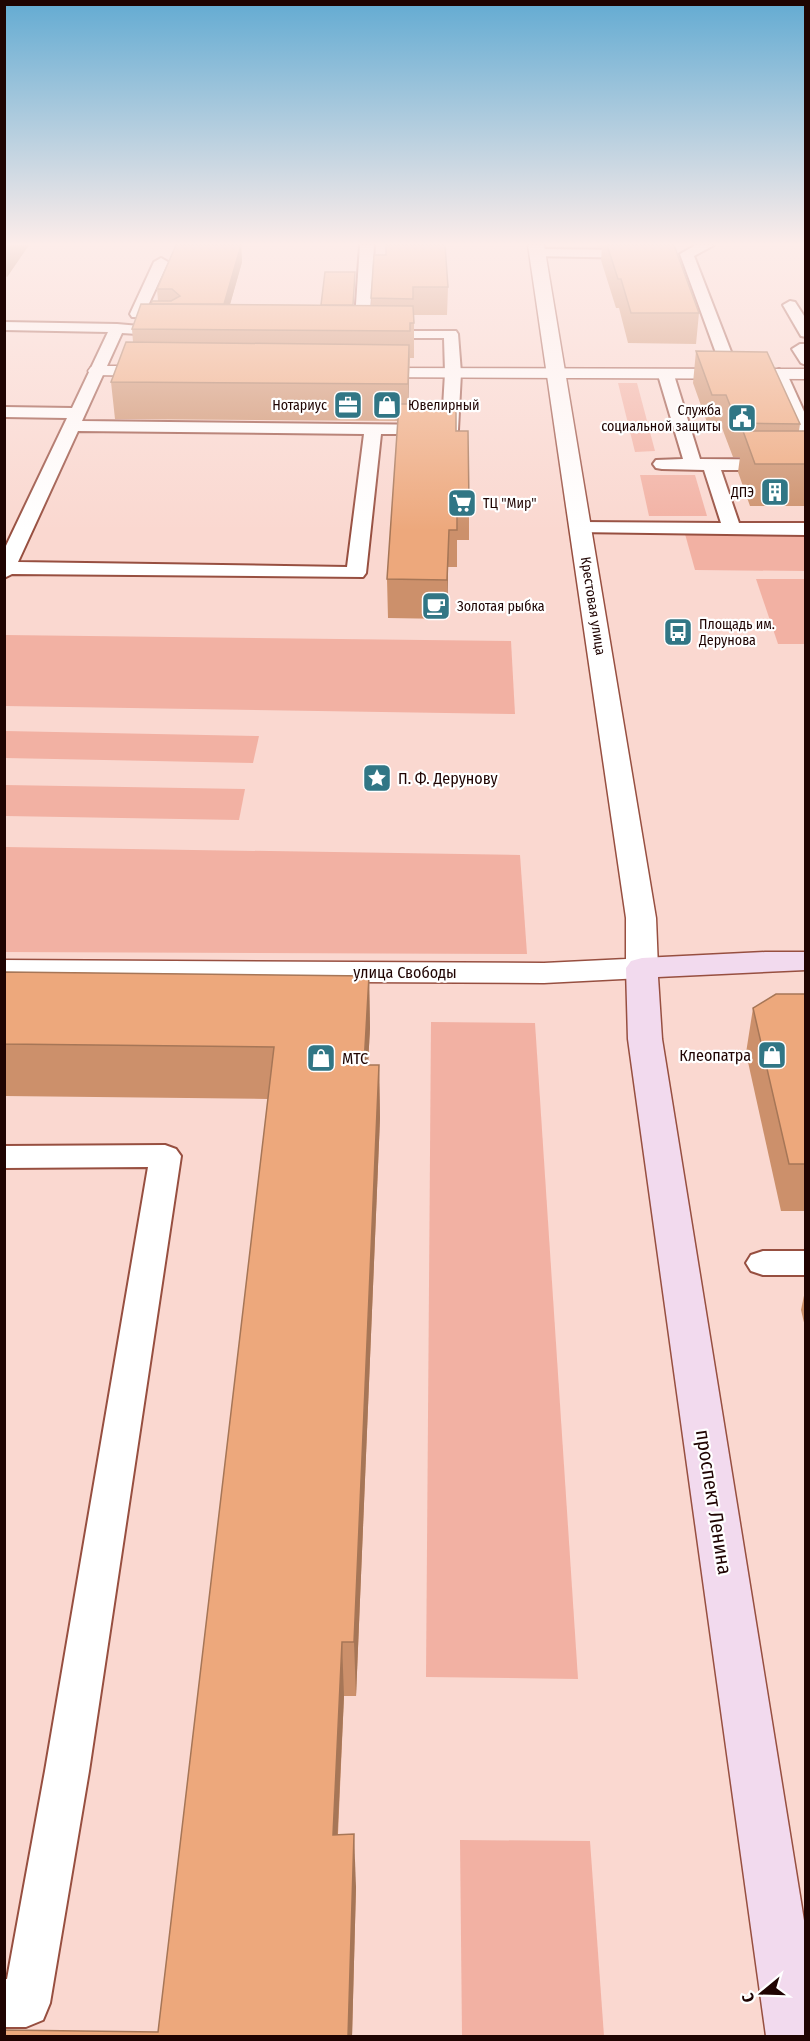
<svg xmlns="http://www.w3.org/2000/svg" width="810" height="2041" viewBox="0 0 810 2041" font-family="'Fira Sans Condensed',sans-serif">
  <rect width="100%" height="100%" fill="#fad8d0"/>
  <g fill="#f2b1a3">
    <polygon points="618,383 637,383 655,451 635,452"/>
    <polygon points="640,475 695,475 707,516 649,516"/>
    <polygon points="685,534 805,535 805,571 695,570"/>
    <polygon points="756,579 805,579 805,644 778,644"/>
    <polygon points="5,635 511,641 515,714 5,706"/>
    <polygon points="5,731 259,736 253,763 5,758"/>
    <polygon points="5,785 245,789 239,820 5,816"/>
    <polygon points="5,847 520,855 527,954 5,952"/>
    <polygon points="431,1022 535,1023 578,1679 426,1677"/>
    <polygon points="460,1840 590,1841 604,2036 462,2036"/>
  </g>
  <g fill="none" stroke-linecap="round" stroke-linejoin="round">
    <g stroke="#974f40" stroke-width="4">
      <g id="service">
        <path d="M 360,245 L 374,245 L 369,331 L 456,331 L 458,334 L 461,373 L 458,430 L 456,434 L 381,434 L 366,573 L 363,577 L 12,574 L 4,578 L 4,550 L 67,418 L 4,417 L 4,407 L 72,408 L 108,332 L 4,330 L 4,322 L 117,324 L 174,329 L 176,332 L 169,336 L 122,333 L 82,421 L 442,425 L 445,373 L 444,338 L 374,338 L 368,335 L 361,338 L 354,334 ZM 78,431 L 364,434 L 347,567 L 18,562 Z"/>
        <polygon points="696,245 714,245 694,256 740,375 738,378 732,380 724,375 680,254"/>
        <polygon points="537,249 640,250 647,254 640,258 532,256 530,253"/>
        <polygon points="161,258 168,262 146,310 172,310 179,314 172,318 132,317 130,314 154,262"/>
        <polygon points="790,301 795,302 806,319 806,337 801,336 783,305"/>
        <polygon points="800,344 806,344 806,365 801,363 792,349"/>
        <polygon points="779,369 787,374 806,416 806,441 798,436 771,374"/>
        <polygon points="666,370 674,375 700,459 806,460 806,470 721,470 739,523 806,523 806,535 574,532 572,528 574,524 581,522 721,523 704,470 662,469 656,468 653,464 656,460 683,459 658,375"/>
        <polygon points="165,1145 176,1149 181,1156 89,1771 50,2003 43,2020 26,2027 4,2027 4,1979 7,1979 45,1771 148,1167 4,1168 4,1146"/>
        <polygon points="763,1251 806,1251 806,1275 763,1275 751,1271 746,1263 751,1255"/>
      </g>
    </g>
    <g stroke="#974f40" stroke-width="3">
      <g id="minor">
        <polygon points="97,366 159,366 165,367 168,371 165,375 159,376 91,375 88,371 91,367"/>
        <polygon points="363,368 806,369 806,379 357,377 354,373 357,369"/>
      </g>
    </g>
    <g stroke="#974f40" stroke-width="3">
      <polygon id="tertiary" points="528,245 544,245 656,918 658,968 653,975 642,978 544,983 4,980 4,960 544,963 626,959 626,918"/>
    </g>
    <g stroke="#974f40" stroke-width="3">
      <polygon id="secondary" points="765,952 806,952 806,970 658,977 662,1039 806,1933 806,2036 766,2036 628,1039 626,968 631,961 642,958"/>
    </g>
    <use href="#service" fill="#fff" fill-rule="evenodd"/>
    <use href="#minor" fill="#fff" fill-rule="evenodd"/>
    <use href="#tertiary" fill="#fff" fill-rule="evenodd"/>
    <use href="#secondary" fill="#f2daee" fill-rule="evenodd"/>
  </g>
  <g fill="#cc906b">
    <polygon points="4,245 29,245 7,277 4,275"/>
    <polygon points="241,245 242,262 230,304 321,305 355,282 353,305 371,305 374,255 448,287 447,315 414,315 414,358 410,358 408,404 456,431 469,504 469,540 457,540 457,567 448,567 447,619 388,618 387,579 398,421 115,419 111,382 133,342 132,329 151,304 158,301 157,289"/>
    <polygon points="596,245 674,245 699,313 696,344 628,343 619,308 616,308 601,260 602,247 597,247"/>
    <polygon points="696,351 800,424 799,431 806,431 806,506 750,506 738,472 740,457 733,457 722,428 709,428 693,383"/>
    <polygon points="4,972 369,976 370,1028 368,1065 379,1065 380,1118 356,1696 344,1696 338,1834 356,1887 352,2037 4,2037 158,2032 268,1099 4,1096"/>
    <polygon points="806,994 806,1211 781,1211 746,1053 753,1008"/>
    <polygon points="806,1286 806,1331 801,1310"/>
  </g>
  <g fill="#a67657">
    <polygon points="4,245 29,245 7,277 4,254"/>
    <polygon points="241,245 242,262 224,326 223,307"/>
    <polygon points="409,345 409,381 408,421 408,384"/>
    <polygon points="449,530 448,567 447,619 447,580"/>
    <polygon points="369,976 370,1028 365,1118 364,1065"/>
    <polygon points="379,1065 380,1118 356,1696 354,1642"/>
    <polygon points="342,1642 344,1696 335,1887 333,1835"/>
    <polygon points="354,1834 356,1887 352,2037 348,2037"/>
  </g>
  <g fill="#eda87c" stroke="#a67657" stroke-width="1.5">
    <polygon points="176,245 241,245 224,304 151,304 152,301 171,301 180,296 172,289 157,289"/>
    <polygon points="386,245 445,245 448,287 413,287 413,299 371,298 374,255 386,255"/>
    <polygon points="607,245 674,245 699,313 631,313 621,279 618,279"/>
    <polygon points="325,272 355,272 353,305 321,305"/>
    <polygon points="141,304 413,306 414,323 410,323 410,331 132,329"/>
    <polygon points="126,342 409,345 408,384 111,382"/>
    <polygon points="696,351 767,352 800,424 737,423 726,395 712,395"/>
    <polygon points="399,404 456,404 456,431 468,431 469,504 457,504 457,530 449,530 447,580 387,579"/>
    <polygon points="743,431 806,431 806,464 755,464"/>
    <polygon points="4,972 369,976 364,1065 379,1065 354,1642 342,1642 333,1835 354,1834 348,2037 4,2037 4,2030 158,2032 274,1047 4,1044"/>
    <polygon points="776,994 806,994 806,1164 789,1164 753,1008"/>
  </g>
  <linearGradient id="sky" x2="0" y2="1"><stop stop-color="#63abd2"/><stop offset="0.46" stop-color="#fdedea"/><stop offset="1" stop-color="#fdedea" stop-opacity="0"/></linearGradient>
  <rect width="810" height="531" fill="url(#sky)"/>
  <defs>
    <g id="office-square" transform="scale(1.5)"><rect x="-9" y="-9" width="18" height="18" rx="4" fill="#317685" stroke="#fff"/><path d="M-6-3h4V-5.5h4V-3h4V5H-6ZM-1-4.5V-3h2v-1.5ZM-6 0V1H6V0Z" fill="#fff"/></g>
    <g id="shop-square" transform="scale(1.5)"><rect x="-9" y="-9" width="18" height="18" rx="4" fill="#317685" stroke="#fff"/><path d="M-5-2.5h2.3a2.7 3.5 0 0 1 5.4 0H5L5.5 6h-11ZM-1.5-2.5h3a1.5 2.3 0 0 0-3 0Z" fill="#fff"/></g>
    <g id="civic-square" transform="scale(1.5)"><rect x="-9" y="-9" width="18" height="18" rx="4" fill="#317685" stroke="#fff"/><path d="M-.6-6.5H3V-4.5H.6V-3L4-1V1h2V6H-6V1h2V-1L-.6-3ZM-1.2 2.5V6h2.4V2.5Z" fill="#fff"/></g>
    <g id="building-square" transform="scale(1.5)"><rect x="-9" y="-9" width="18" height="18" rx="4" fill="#317685" stroke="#fff"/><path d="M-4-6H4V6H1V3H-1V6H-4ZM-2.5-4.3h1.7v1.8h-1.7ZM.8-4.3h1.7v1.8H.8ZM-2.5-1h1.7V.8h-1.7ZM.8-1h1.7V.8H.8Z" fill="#fff"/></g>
    <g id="supermarket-square" transform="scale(1.5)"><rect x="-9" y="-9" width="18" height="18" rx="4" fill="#317685" stroke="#fff"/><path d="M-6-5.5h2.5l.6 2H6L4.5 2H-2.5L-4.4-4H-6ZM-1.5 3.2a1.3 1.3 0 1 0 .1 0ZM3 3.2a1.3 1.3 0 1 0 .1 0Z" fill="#fff"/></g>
    <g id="cafe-square" transform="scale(1.5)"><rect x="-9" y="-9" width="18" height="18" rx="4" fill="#317685" stroke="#fff"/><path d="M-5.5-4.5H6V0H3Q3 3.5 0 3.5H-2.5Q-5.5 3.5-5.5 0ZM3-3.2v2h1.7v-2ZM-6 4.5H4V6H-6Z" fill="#fff"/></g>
    <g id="bus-square" transform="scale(1.5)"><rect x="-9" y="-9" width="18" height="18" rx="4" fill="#317685" stroke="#fff"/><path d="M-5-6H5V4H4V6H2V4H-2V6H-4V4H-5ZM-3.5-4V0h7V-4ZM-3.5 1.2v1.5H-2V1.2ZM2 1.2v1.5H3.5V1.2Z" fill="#fff"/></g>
    <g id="sight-square" transform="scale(1.5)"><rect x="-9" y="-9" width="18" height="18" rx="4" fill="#317685" stroke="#fff"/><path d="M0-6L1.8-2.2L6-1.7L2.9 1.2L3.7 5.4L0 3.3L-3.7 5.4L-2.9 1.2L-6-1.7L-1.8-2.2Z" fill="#fff"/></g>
  </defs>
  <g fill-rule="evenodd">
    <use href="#office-square" x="348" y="405"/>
    <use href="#shop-square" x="387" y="405"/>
    <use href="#civic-square" x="742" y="418"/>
    <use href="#building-square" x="775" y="492"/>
    <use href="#supermarket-square" x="462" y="503"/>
    <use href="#cafe-square" x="436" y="606"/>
    <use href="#bus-square" x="678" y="632"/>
    <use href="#sight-square" x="377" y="778"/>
    <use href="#shop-square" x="772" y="1055"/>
    <use href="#shop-square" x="321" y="1058"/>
  </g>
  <g text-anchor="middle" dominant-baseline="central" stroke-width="4.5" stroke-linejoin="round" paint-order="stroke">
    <g font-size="14" fill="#1f0402" stroke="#fff" text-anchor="start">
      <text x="327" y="405" text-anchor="end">Нотариус</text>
      <text x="408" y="405">Ювелирный</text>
      <text x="721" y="410" text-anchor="end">Служба<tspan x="721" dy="16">социальной защиты</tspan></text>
      <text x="754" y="492" text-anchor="end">ДПЭ</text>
      <text x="483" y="503">ТЦ "Мир"</text>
      <text x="457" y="606">Золотая рыбка</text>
      <text x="699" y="624">Площадь им.<tspan x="699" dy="16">Дерунова</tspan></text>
    </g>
    <g font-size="14" fill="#1f0402" stroke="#fff">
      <text transform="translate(593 606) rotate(81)">Крестовая улица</text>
    </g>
    <g font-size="16" fill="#1f0402" stroke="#fff" text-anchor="start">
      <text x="398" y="778">П. Ф. Дерунову</text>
      <text x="751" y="1055" text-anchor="end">Клеопатра</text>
      <text x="342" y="1058">МТС</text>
    </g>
    <g font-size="16" fill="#1f0402" stroke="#fff">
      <text x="405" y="972">улица Свободы</text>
    </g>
    <g font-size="20" fill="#1f0402" stroke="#fff">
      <text transform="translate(714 1502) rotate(81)">проспект Ленина</text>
    </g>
  </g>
  <rect width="810" height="2041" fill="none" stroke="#1f0402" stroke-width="12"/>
  <g transform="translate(762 1993) rotate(251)" stroke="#ffffff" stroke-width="4.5" paint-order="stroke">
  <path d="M0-4.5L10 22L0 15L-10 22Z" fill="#1f0402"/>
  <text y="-9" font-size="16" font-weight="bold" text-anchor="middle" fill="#1f0402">С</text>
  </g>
</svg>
